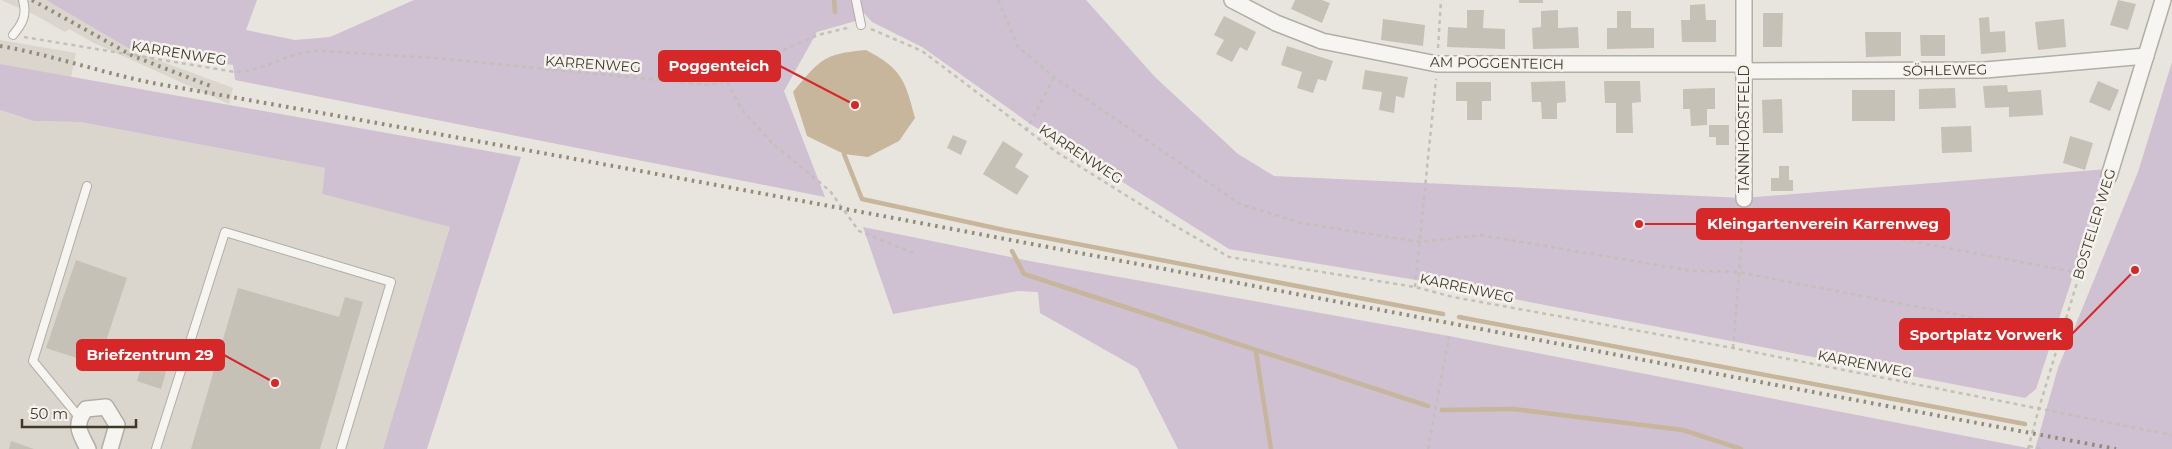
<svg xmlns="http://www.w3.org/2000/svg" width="2172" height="449" viewBox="0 0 2172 449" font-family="Montserrat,sans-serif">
  <rect width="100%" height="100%" fill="#e8e5df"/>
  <g fill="#dad6cd">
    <polygon points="1,0 46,0 133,51 233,88 229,104 94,43 69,29 65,32 33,14"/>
    <polygon points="0,40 76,53 71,77 0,64"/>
    <polygon points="0,110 34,121 80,122 325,168 322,194 451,227 383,449 0,449"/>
  </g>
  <g fill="#cfc0d2">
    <polygon points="46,0 257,0 246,30 295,40 330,37 414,0 855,0 859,20 817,32 784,91 825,197 235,80 233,65 133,51"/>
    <polygon points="860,0 1086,0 1155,77 1238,154 1274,176 1743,198 2108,169 2036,389 2025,398 1416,280 1229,249 1032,125 922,47 872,22 862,11"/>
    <polygon points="2172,62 2172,449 2035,449 2058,368 2138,172"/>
    <polygon points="0,64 521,157 427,449 383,449 450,227 322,194 325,168 80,122 34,121 0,110"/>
    <polygon points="863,227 1035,262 1449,336 2033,449 1178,449 1137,368 1040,313 1038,292 1018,291 893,314"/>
  </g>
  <path fill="#c7b69b" d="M 866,50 C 902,69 905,80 915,118 L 899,141 L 868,157 L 844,154 L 807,136 L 793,92 C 820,60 822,54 866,50 Z"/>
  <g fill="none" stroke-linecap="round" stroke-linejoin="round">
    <g stroke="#c7b69b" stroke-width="4.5">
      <polyline points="834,0 835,12"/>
      <polyline points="844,154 862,199 1004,230 1443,314"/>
      <polyline points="1012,251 1024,274 1428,406"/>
      <polyline points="1459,317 2025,424"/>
      <polyline points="1256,352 1271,449"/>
      <polyline points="1442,410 1513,409 1683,430 1741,449"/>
    </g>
  </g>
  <g fill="#c5c1b6">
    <polygon points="1295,0 1322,0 1330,3 1322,23 1291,9"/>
    <rect x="1519" y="0" width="24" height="3"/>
    <polygon points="2118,0 2136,4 2128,30 2110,25"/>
    <polygon points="1705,4 1706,20 1716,20 1716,42 1682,42 1681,20 1690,20 1690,5"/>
    <polygon points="1467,10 1484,10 1483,28 1505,29 1505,49 1447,47 1448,27 1467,28"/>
    <polygon points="1558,10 1558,28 1578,27 1579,48 1533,49 1532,28 1541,27 1541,11"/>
    <polygon points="1617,11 1631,11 1631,28 1654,28 1654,48 1607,49 1607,28 1617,28"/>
    <polygon points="1763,13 1783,13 1782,47 1763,47"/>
    <polygon points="1224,16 1256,32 1247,51 1240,47 1232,62 1216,54 1224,40 1214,35"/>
    <polygon points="1989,17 1990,32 2005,31 2006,52 1981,54 1979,18"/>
    <polygon points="1383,19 1425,25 1423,46 1381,40"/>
    <polygon points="2064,19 2066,47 2038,50 2035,22"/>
    <polygon points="1865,32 1901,32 1901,56 1866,57"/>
    <polygon points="1920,35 1945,35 1945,56 1921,56"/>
    <polygon points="1287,46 1333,61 1326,81 1318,79 1313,93 1297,88 1302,72 1281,65"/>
    <polygon points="1365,70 1408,77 1404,98 1396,96 1394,113 1379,110 1382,92 1362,89"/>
    <polygon points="1565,81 1566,102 1557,103 1557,119 1542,119 1541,102 1532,102 1531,82"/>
    <polygon points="1604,81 1640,81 1641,102 1632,103 1633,133 1616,133 1616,103 1605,103"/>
    <polygon points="2098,81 2119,90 2110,111 2089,102"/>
    <polygon points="1456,82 1491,82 1491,101 1482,101 1482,120 1467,120 1467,101 1456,101"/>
    <polygon points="2007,85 2008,92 2041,90 2043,115 2009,117 2009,107 1985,108 1983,86"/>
    <polygon points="1715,88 1715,109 1707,109 1707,125 1691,126 1690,109 1683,109 1683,89"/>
    <polygon points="1955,88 1956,108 1919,109 1919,89"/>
    <rect x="1852" y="90" width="43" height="31"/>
    <polygon points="1782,99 1783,133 1763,133 1762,100"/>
    <polygon points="1709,125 1729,125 1729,145 1716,145 1716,137 1709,137"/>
    <polygon points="1971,126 1972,152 1942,153 1941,127"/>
    <polygon points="953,135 967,141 961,155 947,148"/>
    <polygon points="2070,136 2093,143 2085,170 2063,163"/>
    <polygon points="1003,141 1023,154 1015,167 1029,176 1017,195 983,174"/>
    <polygon points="1779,166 1789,166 1789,180 1793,180 1793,191 1771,191 1771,178 1779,178"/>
    <polygon points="76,260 127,278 98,365 46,348"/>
    <polygon points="238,288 339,317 345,297 363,302 320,449 191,449"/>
    <polygon points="144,358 168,365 161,389 137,381"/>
    <polygon points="11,441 34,449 9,449"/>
  </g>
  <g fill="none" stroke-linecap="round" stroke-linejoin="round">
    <g stroke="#b2aea4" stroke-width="10">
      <g id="lane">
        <polyline points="856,0 861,25"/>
        <path d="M 13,35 C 23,23 27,15 23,0"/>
        <polyline points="79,417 33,361 87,186"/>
        <polyline points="156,449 225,232 391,282 341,449"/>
      </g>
    </g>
    <g stroke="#b2aea4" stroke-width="18">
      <g id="street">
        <polyline points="1232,0 1276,23 1322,41 1437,64 1744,64"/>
        <polyline points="1743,71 1985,70 2146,56"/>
        <polyline points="2109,176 2163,0"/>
        <polyline points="1744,199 1744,0"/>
        <path d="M 88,449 C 80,433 73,425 86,409 L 106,407 L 117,425 L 110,449"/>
      </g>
    </g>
    <g stroke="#c3c0b9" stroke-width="2.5" stroke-dasharray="4 4" stroke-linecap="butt">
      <polyline points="998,0 1018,47 1054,77 1240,204 1301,223 1420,242 1480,235 1693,271 1738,272 2027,328 2059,341"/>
      <polyline points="871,29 922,51 1055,151 1172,224 1229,257 1415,287 1453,297 1733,348 2172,435"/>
      <path d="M 24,37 L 235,72 C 266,71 288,51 320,51 L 436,58 L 709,85 L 744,77 L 770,57 L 794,45 L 818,35 L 851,27"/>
      <polyline points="1438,48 1441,0"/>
      <polyline points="727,82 742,110 771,142 830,191 859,231 916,254"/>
      <polyline points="1026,131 1054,77"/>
      <polyline points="1753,211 2079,273"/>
      <polyline points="1415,287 1436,79"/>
      <polyline points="1733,348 1744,213"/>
      <polyline points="2029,446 2041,449"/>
      <polyline points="1428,449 1449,337"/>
      <polyline points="2028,449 2039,408 2105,190"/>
    </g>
    <use href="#lane" stroke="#f6f5f2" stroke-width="8"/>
    <use href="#street" stroke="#f6f5f2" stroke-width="15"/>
    <g stroke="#918a79" stroke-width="4" stroke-dasharray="2.5 5" stroke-linecap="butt">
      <polyline points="32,0 133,56 213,87"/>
      <path d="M 0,46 C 53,55 105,74 158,84 C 812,199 1463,327 2116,449"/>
    </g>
  </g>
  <g text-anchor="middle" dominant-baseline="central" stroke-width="5" stroke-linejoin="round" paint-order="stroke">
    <g font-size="14" fill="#3f3928" stroke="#f6f3ee">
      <text transform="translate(179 53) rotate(9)">KARRENWEG</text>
      <text transform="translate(1497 63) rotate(1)">AM POGGENTEICH</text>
      <text transform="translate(593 64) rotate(4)">KARRENWEG</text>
      <text transform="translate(1945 70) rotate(-1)">SÖHLEWEG</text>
      <text transform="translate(1744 129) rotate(-90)">TANNHORSTFELD</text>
      <text transform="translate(1081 154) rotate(33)">KARRENWEG</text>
      <text transform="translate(2094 224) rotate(-73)">BOSTELER WEG</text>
      <text transform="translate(1467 288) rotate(12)">KARRENWEG</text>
      <text transform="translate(1865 364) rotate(11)">KARRENWEG</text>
    </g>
  </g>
  <path fill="none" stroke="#d62828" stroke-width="2" d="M855 105L780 66M1639 224L1697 224M2135 270L2072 334M275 383L224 355"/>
  <g fill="#d62828" stroke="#f6f3ee" stroke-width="2">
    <circle cx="855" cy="105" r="5"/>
    <circle cx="1639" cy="224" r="5"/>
    <circle cx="2135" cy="270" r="5"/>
    <circle cx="275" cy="383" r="5"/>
  </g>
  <g fill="#d62828" stroke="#d62828" stroke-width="2">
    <rect x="659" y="51" width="121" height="30" rx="5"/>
    <rect x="1697" y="209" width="252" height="30" rx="5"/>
    <rect x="1900" y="319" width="172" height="30" rx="5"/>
    <rect x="77" y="340" width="147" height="30" rx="5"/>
  </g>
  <g font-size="15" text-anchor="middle" font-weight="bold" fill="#fff">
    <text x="719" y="71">Poggenteich</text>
    <text x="1823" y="229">Kleingartenverein Karrenweg</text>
    <text x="1986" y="340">Sportplatz Vorwerk</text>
    <text x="150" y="360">Briefzentrum 29</text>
  </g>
  <path d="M22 419v8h114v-8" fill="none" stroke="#3f3928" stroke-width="2.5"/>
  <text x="30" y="419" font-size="15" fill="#3f3928" stroke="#f6f3ee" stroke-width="4" paint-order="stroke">50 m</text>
</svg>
